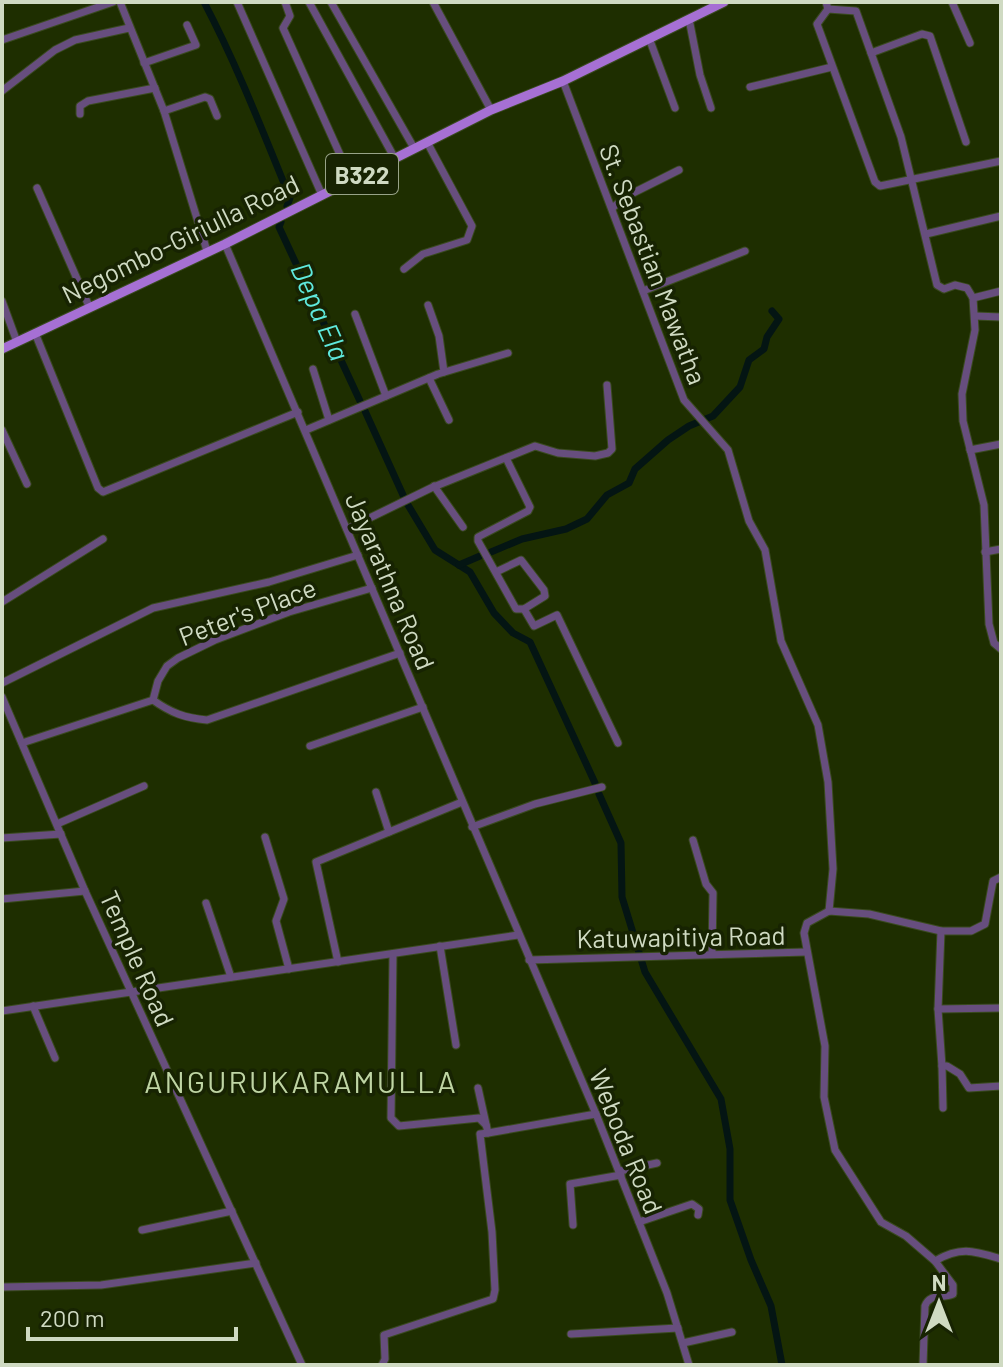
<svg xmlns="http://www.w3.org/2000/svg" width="1003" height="1367" viewBox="0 0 1003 1367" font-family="Barlow,sans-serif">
  <rect width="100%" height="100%" fill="#1e2e00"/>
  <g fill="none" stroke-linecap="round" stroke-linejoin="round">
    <g stroke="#041513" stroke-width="7">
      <path d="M 204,2 C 237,65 263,132 290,198 L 287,206"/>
      <polyline points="281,222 279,227 360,401"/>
      <polyline points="365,411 403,495"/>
      <polyline points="408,505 435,550 470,572 494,613 513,633 530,642 595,783"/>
      <polyline points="491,552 522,539 566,529 587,519 607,495 629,483 635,469 668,440 689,426 713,416 740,387 749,360 764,349 767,337 779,319 772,311"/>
      <polyline points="459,565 480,556"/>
      <polyline points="599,794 621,843 622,897 645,972 721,1099 730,1149 730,1200 751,1260 771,1306 782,1365"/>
    </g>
    <g stroke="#3a4a1f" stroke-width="9">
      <g id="minor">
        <polyline points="120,2 164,111 207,251"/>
        <polyline points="237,2 322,195"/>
        <polyline points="285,2 290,16 283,28 351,179"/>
        <polyline points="309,2 394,157"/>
        <polyline points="331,2 414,148"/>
        <polyline points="433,2 491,110"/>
        <polyline points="826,2 828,9 856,11 901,137 937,285 944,289 955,285 967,288 973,298 975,330 962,394 963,421 984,505 989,624 994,643 1001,649"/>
        <polyline points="952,2 970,43"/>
        <polyline points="828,9 817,24 875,182 880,186 1001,161"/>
        <polyline points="689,19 700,75 711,108"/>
        <polyline points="649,38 675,108"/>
        <polyline points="2,40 113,2"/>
        <polyline points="871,53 922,34 930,36 966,142"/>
        <polyline points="144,63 196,45 187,25"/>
        <polyline points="563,81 684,400 728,450 749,521 765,550 781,641 818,725 828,782 833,869 829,911"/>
        <polyline points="750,87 832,67"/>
        <polyline points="2,91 55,50 75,40 129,28"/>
        <polyline points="164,111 205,97 210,99 217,116"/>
        <polyline points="80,114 80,106 88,101 155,88"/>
        <polyline points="37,188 89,306"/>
        <polyline points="612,208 629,195 679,170"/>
        <polyline points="926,234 1001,216"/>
        <polyline points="225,244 596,1114 667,1293 689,1365"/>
        <polyline points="404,269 423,254 467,240 472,226 427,142"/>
        <polyline points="643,291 745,251"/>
        <polyline points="973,298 1001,291"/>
        <polyline points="2,301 17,342"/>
        <polyline points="428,305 439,336 444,372"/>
        <polyline points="355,314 386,396"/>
        <polyline points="975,316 1001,317"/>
        <polyline points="35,333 98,488 103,492 298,412"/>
        <polyline points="313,369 329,420"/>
        <polyline points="429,378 449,420"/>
        <polyline points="2,430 27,484"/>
        <polyline points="306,430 438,374 508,353"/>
        <polyline points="970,450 1001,444"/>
        <polyline points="434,486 463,527"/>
        <polyline points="347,529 431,488 535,446 558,453 595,456 608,453 612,449 607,385"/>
        <polyline points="985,552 1001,549"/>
        <polyline points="496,572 521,560 544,590 545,596 524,609 516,609 478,541 478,537 528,511 530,507 506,458"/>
        <polyline points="2,602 103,539"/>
        <polyline points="524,609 534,626 557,615 618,743"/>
        <polyline points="2,683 153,608 269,582 358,555"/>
        <polyline points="2,697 85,891 302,1365"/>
        <path d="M 153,700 C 171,713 185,718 207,720 L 400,653"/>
        <polyline points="22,743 153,700 158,681 167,666 178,658 215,640 289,612 372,588"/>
        <polyline points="310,746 423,707"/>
        <polyline points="376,792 389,832"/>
        <polyline points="57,824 144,786"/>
        <polyline points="472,827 535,804 602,787"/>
        <polyline points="265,837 284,899 276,921 289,969"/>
        <polyline points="2,838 61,834"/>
        <polyline points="693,840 706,884 713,893 712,954"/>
        <polyline points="2,899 85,891"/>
        <polyline points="206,903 231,977"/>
        <polyline points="941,931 938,1009 942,1066"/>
        <polyline points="440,946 456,1045"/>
        <polyline points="393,954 391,1118 399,1126 479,1118 486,1125"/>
        <polyline points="529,960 806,952"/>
        <polyline points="338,962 316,862 462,802"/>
        <polyline points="33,1006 55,1058"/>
        <polyline points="938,1009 1001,1008"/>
        <polyline points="2,1011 518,935"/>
        <polyline points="943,1108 942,1066 947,1066 960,1074 969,1088 1001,1086"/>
        <polyline points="488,1133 596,1114"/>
        <polyline points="620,1171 657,1163"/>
        <polyline points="639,1222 692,1204 699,1209 698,1215"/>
        <polyline points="573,1225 570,1184 621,1175"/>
        <polyline points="142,1230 232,1211"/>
        <path d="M 935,1261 C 961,1246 974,1251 1001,1259"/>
        <polyline points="2,1287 101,1285 256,1263"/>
        <polyline points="571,1334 678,1328"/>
        <polyline points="683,1343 732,1332"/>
        <polyline points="382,1365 385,1359 384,1335 493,1299 495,1290 492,1232 480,1134 488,1133 478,1088"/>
        <path d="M 923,1365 L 925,1306 C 930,1293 941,1299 953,1294 L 953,1285 L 935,1261 L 906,1236 L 881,1222 L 835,1150 L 824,1097 L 825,1046 L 804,933 L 807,923 L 829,911 L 869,914 L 941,931 L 971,931 L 985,924 L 993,881 L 1001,877"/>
      </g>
    </g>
    <g stroke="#3a4a1f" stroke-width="11">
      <polyline id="major" points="2,349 225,244 491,110 563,81 724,2"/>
    </g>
    <use href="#minor" stroke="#674e7e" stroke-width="7"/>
    <use href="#major" stroke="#a670d4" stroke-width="9"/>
  </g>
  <g text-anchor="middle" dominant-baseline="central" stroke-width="7" stroke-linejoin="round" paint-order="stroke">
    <rect fill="#172302" stroke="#98a388" stroke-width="2" x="326" y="154" width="72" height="40" rx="6"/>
    <g font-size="24" font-weight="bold" fill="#cfdac2">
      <text x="362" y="174">B322</text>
    </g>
    <g font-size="26" fill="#cfdac2" stroke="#172302">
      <text transform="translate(180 238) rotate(-26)">Negombo-Giriulla Road</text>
      <text transform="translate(654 264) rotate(69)">St. Sebastian Mawatha</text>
      <text transform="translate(391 581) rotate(67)">Jayarathna Road</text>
      <text transform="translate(247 611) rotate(-21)">Peter's Place</text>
      <text transform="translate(681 936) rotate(-1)">Katuwapitiya Road</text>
      <text transform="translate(138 958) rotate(66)">Temple Road</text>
      <text transform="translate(627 1141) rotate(68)">Weboda Road</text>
    </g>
    <g font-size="28" font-style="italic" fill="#5fe9dd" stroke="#172302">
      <text transform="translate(321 311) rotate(66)">Depa Ela</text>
    </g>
    <g font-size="30" letter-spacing="2" fill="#bfd5a4" stroke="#172302">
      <text x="301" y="1081">ANGURUKARAMULLA</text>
    </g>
  </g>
  <rect width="1003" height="1367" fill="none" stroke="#cfdac2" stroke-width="8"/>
  <g transform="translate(939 1303)" stroke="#172302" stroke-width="6" paint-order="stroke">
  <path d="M0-6L14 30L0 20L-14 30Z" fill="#cfdac2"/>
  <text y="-12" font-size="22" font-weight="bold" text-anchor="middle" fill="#cfdac2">N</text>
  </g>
  <path d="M28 1327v12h208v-12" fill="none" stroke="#cfdac2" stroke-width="4"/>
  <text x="40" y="1327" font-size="24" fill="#cfdac2" stroke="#172302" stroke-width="6" paint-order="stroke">200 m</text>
</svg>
